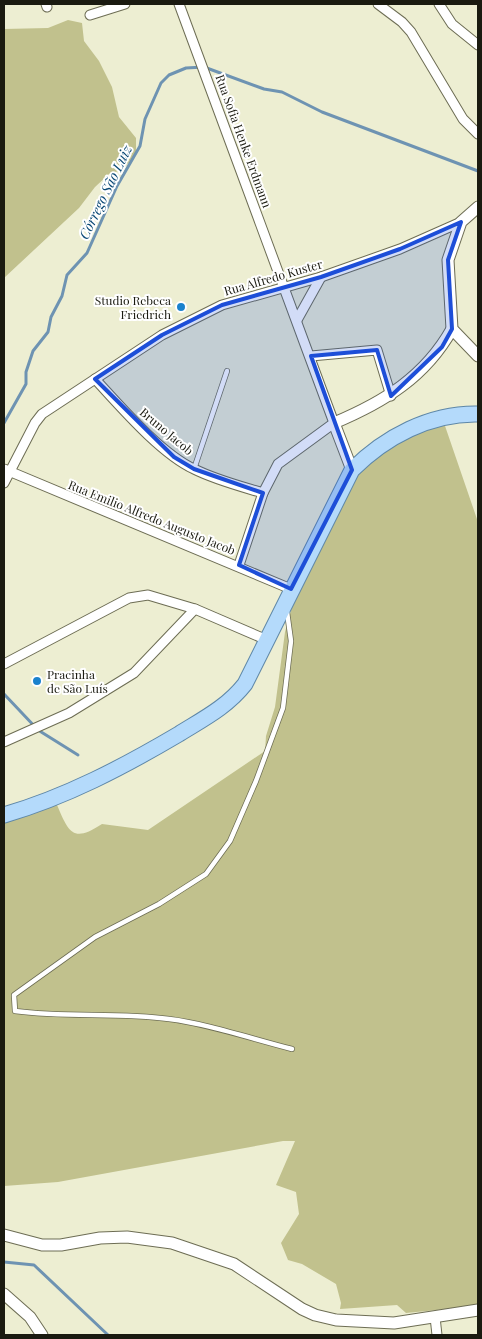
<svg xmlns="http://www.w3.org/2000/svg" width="482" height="1339" viewBox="0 0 482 1339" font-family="'Playfair Display',serif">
  <rect width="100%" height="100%" fill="#edeed2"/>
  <g fill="#c1c18d">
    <polygon points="68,20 82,23 84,41 99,61 112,87 119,117 136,138 136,155 122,170 109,174 95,187 79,208 4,278 4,29 48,28"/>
    <path d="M 444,423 L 478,522 L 478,1306 L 406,1313 L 397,1305 L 340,1309 L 341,1303 L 336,1284 L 302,1264 L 288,1260 L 281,1243 L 299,1214 L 296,1192 L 276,1185 L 295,1141 L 283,1141 L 58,1182 L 4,1186 L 4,817 L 57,805 C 69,833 73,843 102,824 L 148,830 L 265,751 L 266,736 L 275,707 L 285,632 L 302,571 L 338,495 L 382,446 Z"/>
  </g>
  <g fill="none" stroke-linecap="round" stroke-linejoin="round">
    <g stroke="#6e93b2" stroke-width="3">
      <polyline points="4,423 26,384 26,372 33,351 48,332 51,317 62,296 67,275 87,253 117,186 140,146 145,119 161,83 169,75 186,68 204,67 264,89 282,92 322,112 478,171"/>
      <polyline points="4,694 38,730 78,755"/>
      <polyline points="4,1262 34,1265 108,1335"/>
    </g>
    <g stroke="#6d6d54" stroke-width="6">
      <g id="service">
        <polyline points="194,469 227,371"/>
        <path d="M 287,612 L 291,641 L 283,708 L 256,781 L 230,841 L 206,874 L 159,904 L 95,937 L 14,995 L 15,1011 C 66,1018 118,1012 169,1019 C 209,1024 252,1039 292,1049"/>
      </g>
    </g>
    <g stroke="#6d6d54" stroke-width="11">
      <g id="minor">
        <polyline points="46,4 47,7"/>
        <polyline points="179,4 334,423 278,464 263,493 239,565"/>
        <polyline points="378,4 402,22 411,32 463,119 478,134"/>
        <polyline points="439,4 452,24 478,45"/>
        <polyline points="90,15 125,4"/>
        <polyline points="297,320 321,277"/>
        <polyline points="311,356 377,350 391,396"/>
        <path d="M 95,379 C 121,407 160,453 194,469 C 216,480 240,486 263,493"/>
        <polyline points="4,469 291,589"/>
        <polyline points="4,483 35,423 42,414 162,335 222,305 321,277 400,249 461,222"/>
        <polyline points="4,664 129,598 148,595 195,609 267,640"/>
        <polyline points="4,742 69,713 134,673 195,609"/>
        <polyline points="435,1317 437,1335"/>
      </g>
    </g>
    <g stroke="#6d6d54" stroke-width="13">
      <g id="tertiary">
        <polyline points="478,207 461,222 448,260 452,329 478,356"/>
        <path d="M 352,470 L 334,423 C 384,402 425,377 452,329"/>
        <polyline points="4,1235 42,1245 61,1245 100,1238 127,1237 172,1243 234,1264 302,1309 315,1315 336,1320 394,1323 478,1310"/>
        <polyline points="4,1294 30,1317 42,1335"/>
      </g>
    </g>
    <g stroke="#5e87a7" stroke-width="17">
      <path id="primary" d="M 4,815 C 66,797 123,767 179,734 C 203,719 227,707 245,684 L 352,470 C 385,437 430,413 478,414"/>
    </g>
    <use href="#service" stroke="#fff" stroke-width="4.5"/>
    <use href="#minor" stroke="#fff" stroke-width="9"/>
    <use href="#tertiary" stroke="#fff" stroke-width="11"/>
    <use href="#primary" stroke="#b4dafb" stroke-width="15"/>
  </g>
  <path fill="#1d4ed8" fill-opacity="0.2" stroke="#1d4ed8" stroke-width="4" stroke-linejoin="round" d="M 461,222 L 448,260 L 452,329 L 442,347 L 391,396 L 377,350 L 311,356 L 352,470 L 291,589 L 239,565 L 263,493 L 194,469 L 174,457 L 95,379 L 162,335 L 222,305 L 321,277 L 400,249 Z"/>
  <g fill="#1a82cd" stroke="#fff" stroke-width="2">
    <circle cx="181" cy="307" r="5"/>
    <circle cx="37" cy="681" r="5"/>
  </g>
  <g text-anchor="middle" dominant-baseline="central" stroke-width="4" stroke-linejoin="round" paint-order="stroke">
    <g font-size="12" fill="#1a1a10" stroke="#fff">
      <text transform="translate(244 141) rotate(70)">Rua Sofia Henke Erdmann</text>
      <text transform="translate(273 277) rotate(-16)">Rua Alfredo Kuster</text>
      <text transform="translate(167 431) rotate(40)">Bruno Jacob</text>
      <text transform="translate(152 517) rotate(22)">Rua Emilio Alfredo Augusto Jacob</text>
    </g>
    <g font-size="12" fill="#1a1a10" stroke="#fff" text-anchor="end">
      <text x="171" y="300">Studio Rebeca<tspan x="171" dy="14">Friedrich</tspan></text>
      <text x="47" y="674" text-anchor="start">Pracinha<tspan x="47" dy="14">de São Luís</tspan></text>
    </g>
    <g font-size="14" font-style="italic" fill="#0a4875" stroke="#fff">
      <text transform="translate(105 192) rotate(-64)">Córrego São Luiz</text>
    </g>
  </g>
  <rect width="482" height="1339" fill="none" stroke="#1a1a10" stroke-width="10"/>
</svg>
